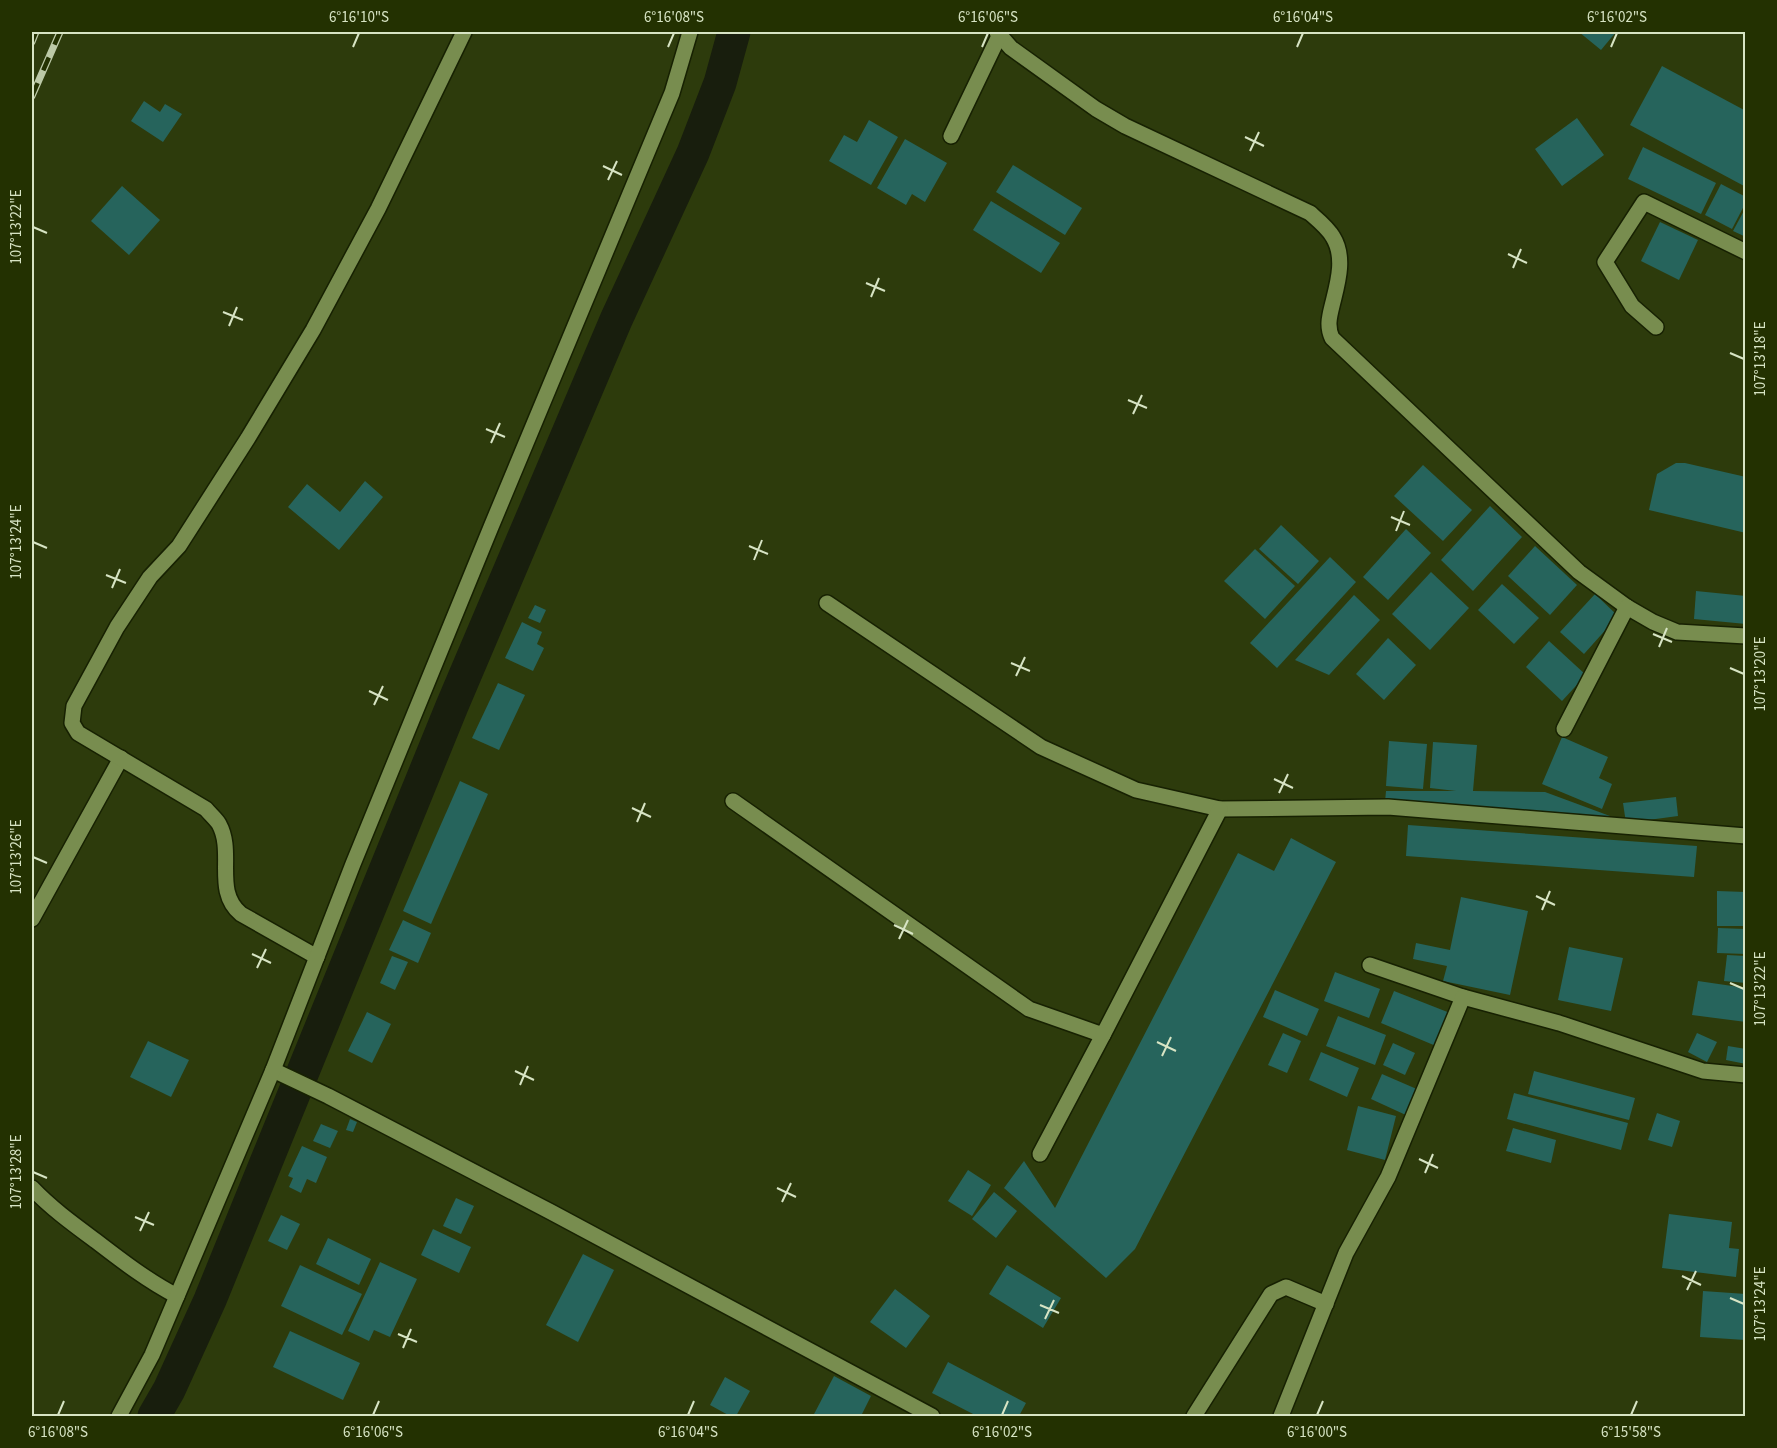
<svg xmlns="http://www.w3.org/2000/svg" width="1777" height="1448" viewBox="0 0 1777 1448" font-family="'Source Sans 3',sans-serif">
  <rect width="100%" height="100%" fill="#2d3b0c"/>
  <g fill="none" stroke-linecap="round" stroke-linejoin="round">
    <polyline stroke="#181e0d" stroke-width="33" points="154,1416 169,1390 210,1300 452,706 616,320 693,153 720,83 734,32"/>
  </g>
  <g fill="#26645c">
    <polygon points="1579,32 1616,32 1601,50"/>
    <polygon points="1662,66 1746,111 1746,187 1630,125"/>
    <polygon points="144,101 160,112 165,104 182,114 163,142 131,121"/>
    <polygon points="1577,118 1604,155 1562,186 1535,149"/>
    <polygon points="869,120 898,137 871,185 829,161 844,135 857,142"/>
    <polygon points="905,139 947,163 925,202 912,194 906,205 877,188"/>
    <polygon points="1643,147 1716,183 1701,214 1628,179"/>
    <polygon points="1013,165 1082,208 1065,235 996,192"/>
    <polygon points="1721,184 1746,197 1746,202 1732,229 1705,215"/>
    <polygon points="122,186 160,220 129,255 91,221"/>
    <polygon points="991,201 1060,243 1041,273 973,230"/>
    <polygon points="1746,207 1746,237 1733,231"/>
    <polygon points="1660,222 1698,240 1679,280 1641,261"/>
    <polygon points="1676,463 1685,463 1746,477 1746,533 1649,510 1657,474"/>
    <polygon points="1423,465 1472,510 1443,541 1394,496"/>
    <polygon points="365,481 383,497 339,550 288,507 307,484 340,512"/>
    <polygon points="1490,506 1522,537 1473,591 1441,560"/>
    <polygon points="1281,525 1319,561 1298,584 1259,549"/>
    <polygon points="1406,529 1431,553 1388,600 1363,577"/>
    <polygon points="1535,546 1577,585 1550,615 1508,576"/>
    <polygon points="1255,549 1295,586 1265,619 1224,581"/>
    <polygon points="1330,557 1356,582 1277,668 1250,643"/>
    <polygon points="1431,572 1469,608 1430,650 1392,614"/>
    <polygon points="1502,584 1539,618 1514,644 1478,610"/>
    <polygon points="1696,591 1746,596 1746,624 1694,619"/>
    <polygon points="1595,594 1618,616 1584,654 1560,632"/>
    <polygon points="1354,595 1380,620 1329,675 1295,660"/>
    <polygon points="535,605 546,610 540,623 528,618"/>
    <polygon points="522,622 542,632 537,644 544,648 533,671 505,658"/>
    <polygon points="1388,638 1416,665 1384,700 1356,674"/>
    <polygon points="1549,641 1586,675 1562,701 1526,667"/>
    <polygon points="498,683 525,695 499,750 472,738"/>
    <polygon points="1562,737 1608,757 1599,778 1612,784 1602,809 1542,784"/>
    <polygon points="1389,741 1427,744 1423,789 1386,786"/>
    <polygon points="1433,742 1477,745 1473,791 1545,792 1610,816 1609,821 1385,802 1386,791 1456,791 1430,788"/>
    <polygon points="460,781 488,794 431,924 403,911"/>
    <polygon points="1676,797 1678,816 1626,823 1623,803"/>
    <polygon points="1408,825 1697,846 1694,877 1406,856"/>
    <polygon points="1291,838 1336,862 1135,1249 1106,1278 1004,1188 1024,1161 1055,1208 1238,853 1274,871"/>
    <polygon points="1717,891 1746,892 1746,926 1717,926"/>
    <polygon points="1461,897 1528,911 1510,995 1443,981 1447,966 1413,959 1416,943 1450,950"/>
    <polygon points="403,920 431,933 418,963 389,950"/>
    <polygon points="1718,928 1746,929 1746,954 1717,953"/>
    <polygon points="1569,947 1623,958 1611,1011 1558,1000"/>
    <polygon points="1727,955 1746,956 1746,983 1724,981"/>
    <polygon points="392,956 408,962 395,990 380,983"/>
    <polygon points="1335,972 1380,989 1369,1018 1324,1001"/>
    <polygon points="1698,981 1746,988 1746,1022 1692,1015"/>
    <polygon points="1275,990 1319,1009 1307,1036 1263,1017"/>
    <polygon points="1394,991 1450,1013 1436,1046 1381,1023"/>
    <polygon points="367,1012 391,1024 372,1063 348,1051"/>
    <polygon points="1338,1016 1386,1035 1375,1065 1326,1046"/>
    <polygon points="1283,1033 1301,1041 1287,1073 1268,1065"/>
    <polygon points="1697,1033 1717,1042 1707,1062 1688,1052"/>
    <polygon points="148,1041 189,1060 171,1097 130,1077"/>
    <polygon points="1393,1043 1415,1053 1405,1075 1383,1065"/>
    <polygon points="1728,1046 1746,1049 1746,1064 1726,1060"/>
    <polygon points="1321,1052 1359,1068 1347,1097 1309,1080"/>
    <polygon points="1534,1071 1635,1098 1629,1120 1528,1094"/>
    <polygon points="1382,1074 1419,1090 1408,1116 1371,1099"/>
    <polygon points="1514,1093 1628,1123 1621,1150 1507,1119"/>
    <polygon points="1358,1106 1396,1116 1385,1160 1347,1150"/>
    <polygon points="1657,1113 1680,1121 1672,1147 1648,1140"/>
    <polygon points="350,1119 357,1122 353,1132 346,1130"/>
    <polygon points="321,1124 338,1131 330,1148 313,1141"/>
    <polygon points="1513,1128 1556,1140 1551,1163 1506,1151"/>
    <polygon points="302,1146 327,1157 316,1183 307,1179 301,1193 289,1187 293,1178 288,1176"/>
    <polygon points="968,1170 991,1185 972,1216 948,1201"/>
    <polygon points="994,1192 1017,1211 996,1238 972,1219"/>
    <polygon points="456,1198 474,1206 461,1234 443,1226"/>
    <polygon points="1669,1214 1732,1222 1729,1248 1739,1249 1736,1277 1662,1268"/>
    <polygon points="281,1215 300,1224 287,1250 268,1241"/>
    <polygon points="433,1229 471,1247 459,1273 421,1255"/>
    <polygon points="328,1238 371,1259 359,1285 316,1264"/>
    <polygon points="583,1254 614,1270 578,1342 546,1325"/>
    <polygon points="380,1262 417,1279 390,1337 374,1330 369,1341 348,1331"/>
    <polygon points="300,1265 362,1294 342,1335 281,1306"/>
    <polygon points="1007,1265 1061,1298 1043,1328 989,1294"/>
    <polygon points="895,1289 930,1316 906,1348 870,1322"/>
    <polygon points="1703,1291 1746,1294 1745,1340 1700,1337"/>
    <polygon points="290,1331 360,1363 343,1400 273,1367"/>
    <polygon points="948,1362 1026,1403 1019,1416 977,1416 932,1393"/>
    <polygon points="834,1376 871,1396 861,1416 813,1416"/>
    <polygon points="725,1377 750,1391 736,1416 730,1416 710,1405"/>
  </g>
  <g fill="none" stroke-linecap="round" stroke-linejoin="round">
    <g stroke="#172102" stroke-width="18">
      <g id="minor">
        <path d="M 997,32 L 1011,48 L 1096,109 L 1125,126 L 1310,213 C 1318,220 1328,228 1333,237 C 1346,258 1337,285 1332,306 C 1329,318 1327,327 1332,338 L 1579,572 L 1627,607 L 1653,622 L 1677,632 L 1746,636"/>
        <polyline points="951,136 1000,34"/>
        <polyline points="1656,327 1632,306 1605,262 1644,202 1746,252"/>
        <polyline points="827,603 1041,747 1136,790 1220,809 1388,807 1746,836"/>
        <polyline points="1564,729 1627,607"/>
        <polyline points="733,801 1029,1009 1103,1035 1220,809"/>
        <polyline points="32,919 121,758"/>
        <path d="M 317,957 L 241,914 C 213,891 235,853 219,824 C 216,819 210,814 206,809 L 78,733 L 72,723 L 74,706 L 117,627 L 150,577 L 179,546 L 248,438 L 313,330 L 378,209 L 464,32"/>
        <polyline points="1370,965 1463,997 1559,1023 1703,1071 1746,1075"/>
        <polyline points="273,1070 328,1096 551,1212 932,1416"/>
        <polyline points="1040,1154 1103,1035"/>
        <path d="M 32,1188 C 51,1208 73,1224 96,1241 C 122,1261 148,1281 177,1296"/>
        <polyline points="119,1416 152,1355 273,1070 353,864 491,527 672,93 690,32"/>
        <polyline points="1194,1416 1271,1294 1286,1287 1326,1304"/>
        <polyline points="1281,1416 1346,1253 1388,1177 1463,997"/>
      </g>
    </g>
    <use href="#minor" stroke="#788d4f" stroke-width="15"/>
    <g stroke="#bcc9a7" stroke-width="7">
      <g id="rail">
        <polyline points="32,42 36,32"/>
        <polyline points="32,96 60,32"/>
      </g>
    </g>
    <use href="#rail" stroke="#233101" stroke-width="4.5" stroke-dasharray="14" stroke-linecap="butt"/>
  </g>
  <path fill="none" stroke="#d7e4c4" stroke-width="2" d="M 353,47 L 359,33M 668,47 L 674,33M 982,47 L 988,33M 1297,47 L 1303,33M 1611,47 L 1617,33M 1245,137 L 1264,146M 1250,151 L 1259,132M 603,166 L 622,175M 608,180 L 617,161M 33,227 L 47,233M 1508,254 L 1527,263M 1513,268 L 1521,249M 866,283 L 885,291M 871,297 L 879,278M 223,312 L 243,320M 229,326 L 237,307M 1730,353 L 1744,359M 1128,400 L 1147,408M 1133,414 L 1142,395M 486,429 L 505,437M 491,443 L 500,423M 1391,517 L 1410,525M 1396,531 L 1404,511M 33,542 L 47,548M 749,546 L 768,554M 754,560 L 762,540M 106,575 L 126,583M 112,588 L 120,569M 1653,634 L 1672,642M 1659,647 L 1667,628M 1011,663 L 1030,671M 1730,668 L 1744,674M 1016,676 L 1025,657M 369,691 L 388,700M 374,705 L 383,686M 1274,779 L 1293,788M 1279,793 L 1288,774M 632,808 L 651,817M 637,822 L 645,803M 33,857 L 47,863M 1536,896 L 1555,905M 1542,910 L 1550,891M 894,925 L 913,934M 899,939 L 908,920M 252,954 L 271,963M 257,968 L 266,949M 1730,983 L 1744,989M 1157,1042 L 1176,1051M 1162,1056 L 1171,1037M 515,1071 L 534,1080M 520,1085 L 528,1066M 1419,1159 L 1438,1168M 33,1172 L 47,1178M 1425,1173 L 1433,1154M 777,1188 L 796,1197M 782,1202 L 791,1183M 135,1217 L 154,1225M 140,1231 L 149,1212M 1682,1276 L 1701,1285M 1687,1290 L 1696,1271M 1730,1298 L 1744,1304M 1040,1305 L 1059,1313M 1045,1319 L 1054,1300M 398,1334 L 417,1342M 403,1348 L 411,1329M 58,1415 L 64,1401M 373,1415 L 379,1401M 688,1415 L 694,1401M 1002,1415 L 1008,1401M 1317,1415 L 1323,1401M 1631,1415 L 1637,1401"/>
  <rect width="1777" height="1448" fill="none" stroke="#233101" stroke-width="66"/>
  <rect x="33" y="33" width="1711" height="1382" fill="none" stroke="#d7e4c4" stroke-width="2"/>
  <g font-size="15" text-anchor="middle" fill="#d7e4c4">
    <text x="359" y="22">6°16'10"S</text>
    <text x="674" y="22">6°16'08"S</text>
    <text x="988" y="22">6°16'06"S</text>
    <text x="1303" y="22">6°16'04"S</text>
    <text x="1617" y="22">6°16'02"S</text>
    <text transform="translate(16 227) rotate(-90)" y="5">107°13'22"E</text>
    <text transform="translate(1760 359) rotate(-90)" y="5">107°13'18"E</text>
    <text transform="translate(16 542) rotate(-90)" y="5">107°13'24"E</text>
    <text transform="translate(1760 674) rotate(-90)" y="5">107°13'20"E</text>
    <text transform="translate(16 857) rotate(-90)" y="5">107°13'26"E</text>
    <text transform="translate(1760 989) rotate(-90)" y="5">107°13'22"E</text>
    <text transform="translate(16 1172) rotate(-90)" y="5">107°13'28"E</text>
    <text transform="translate(1760 1304) rotate(-90)" y="5">107°13'24"E</text>
    <text x="58" y="1437">6°16'08"S</text>
    <text x="373" y="1437">6°16'06"S</text>
    <text x="688" y="1437">6°16'04"S</text>
    <text x="1002" y="1437">6°16'02"S</text>
    <text x="1317" y="1437">6°16'00"S</text>
    <text x="1631" y="1437">6°15'58"S</text>
  </g>
</svg>
